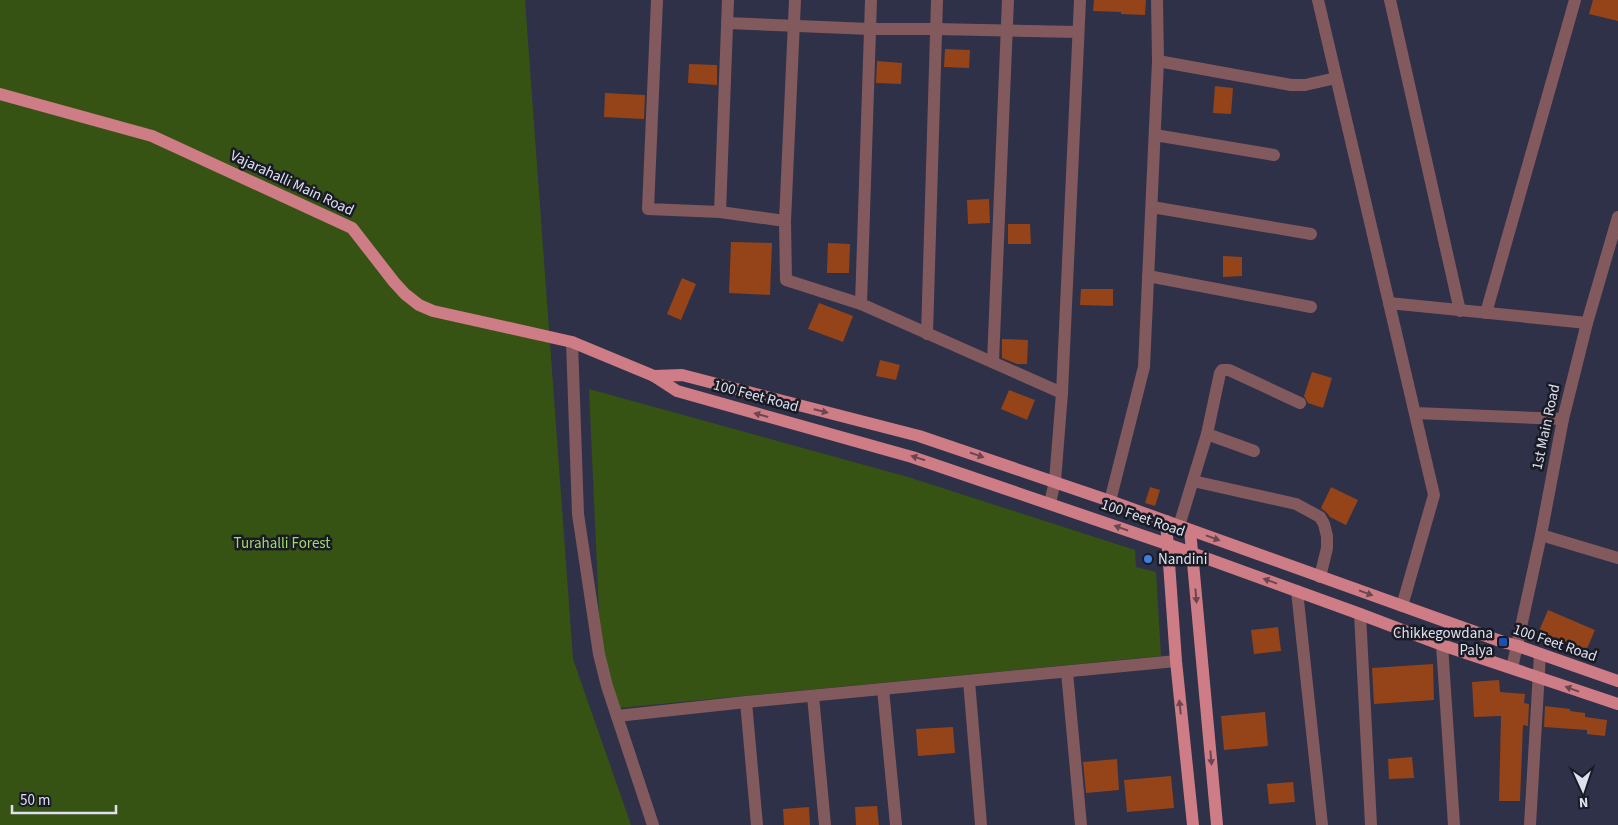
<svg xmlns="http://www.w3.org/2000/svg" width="1618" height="825" viewBox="0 0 1618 825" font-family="'Source Sans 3',sans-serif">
  <rect width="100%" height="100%" fill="#2e3148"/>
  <g fill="#375313">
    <polygon points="0,0 525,0 573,659 631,825 0,825"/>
    <polygon points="589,389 908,477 1135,550 1136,567 1156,572 1161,656 619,708 601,657"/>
  </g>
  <g fill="#944418">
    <polygon points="1094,0 1146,0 1145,15 1121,14 1121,12 1093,11"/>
    <polygon points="1593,0 1618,0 1618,21 1589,14"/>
    <polygon points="945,49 970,50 969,68 944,67"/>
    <polygon points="877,61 902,63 901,84 876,83"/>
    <polygon points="689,64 717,65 717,85 688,83"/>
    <polygon points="1215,86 1233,88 1231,114 1213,113"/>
    <polygon points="605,93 645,95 644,119 604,117"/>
    <polygon points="989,199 990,223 968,224 967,200"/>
    <polygon points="1008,224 1030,224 1031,244 1008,244"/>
    <polygon points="731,242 772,243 770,295 729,293"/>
    <polygon points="828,243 850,244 849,273 827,273"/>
    <polygon points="1223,256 1242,257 1242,276 1223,277"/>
    <polygon points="682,278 696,284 681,320 667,314"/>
    <polygon points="1081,289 1113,289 1113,306 1080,305"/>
    <polygon points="819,303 853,316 843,342 808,329"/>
    <polygon points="1002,339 1028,340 1027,364 1017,364 1002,358"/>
    <polygon points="880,360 900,365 896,380 876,376"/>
    <polygon points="1312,372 1332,378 1323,408 1308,403 1304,396"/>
    <polygon points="1009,390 1035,400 1027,420 1001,409"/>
    <polygon points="1150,487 1160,490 1155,506 1145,503"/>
    <polygon points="1331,487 1358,500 1346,525 1330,517 1327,513 1321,508"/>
    <polygon points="1548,610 1595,630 1586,651 1539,631"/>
    <polygon points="1278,627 1281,651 1254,654 1251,630"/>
    <polygon points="1433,664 1434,700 1374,704 1372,668"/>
    <polygon points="1499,680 1500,692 1525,694 1524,703 1529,704 1528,726 1523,725 1520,801 1499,801 1501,716 1474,717 1472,682"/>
    <polygon points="1545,706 1570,709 1570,711 1585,713 1585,717 1607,720 1605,736 1587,734 1587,730 1544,727"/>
    <polygon points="1265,712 1268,746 1224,750 1221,716"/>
    <polygon points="953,727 955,753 918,756 916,729"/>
    <polygon points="1412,757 1414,778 1389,779 1388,759"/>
    <polygon points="1117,759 1119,790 1086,793 1083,762"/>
    <polygon points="1171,776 1174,808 1127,812 1124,780"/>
    <polygon points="1293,782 1295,802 1269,804 1267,784"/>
    <polygon points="877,806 879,825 856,825 855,807"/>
    <polygon points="809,807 810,825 784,825 783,809"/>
  </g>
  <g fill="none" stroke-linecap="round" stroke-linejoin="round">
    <g stroke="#82595d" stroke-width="12">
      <polyline points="657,0 648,209 720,212 785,221 786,280 861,304 1062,393"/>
      <polyline points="1157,0 1158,61"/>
      <polyline points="1318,0 1434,495 1402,606"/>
      <polyline points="1390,0 1460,311"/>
      <polyline points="727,23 870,29 935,29 1078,32"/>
      <polyline points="1155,135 1274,155"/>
      <polyline points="1152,207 1311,234"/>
      <polyline points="720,212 728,0"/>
      <polyline points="785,221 795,0"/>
      <polyline points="1148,276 1311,307"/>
      <polyline points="1389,303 1587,323"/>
      <polyline points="861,304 871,0"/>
      <polyline points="1486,313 1575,0"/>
      <polyline points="927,334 937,0"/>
      <polyline points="572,342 578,514 599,654 607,686 653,825"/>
      <polyline points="993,362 1008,0"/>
      <polyline points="1415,413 1563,419"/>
      <polyline points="1207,434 1254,451"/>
      <polyline points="1193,481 1296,504 1320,517 1324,524 1327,536 1327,548 1320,577"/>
      <polyline points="1110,501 1144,367 1158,61 1291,85 1305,85 1336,78"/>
      <polyline points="1050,503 1055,481 1062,393 1080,0"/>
      <polyline points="1179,526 1207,434 1220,373 1222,370 1229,370 1300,403"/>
      <polyline points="1541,535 1618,558"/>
      <polyline points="1297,591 1322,825"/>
      <polyline points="1360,614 1371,825"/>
      <polyline points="1442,645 1454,825"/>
      <polyline points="1512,668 1541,535 1563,419 1587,323 1618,217"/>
      <polyline points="1067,672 1081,825"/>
      <polyline points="969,681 981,825"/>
      <polyline points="883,689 896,825"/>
      <polyline points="813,696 825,825"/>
      <polyline points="746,702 757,825"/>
      <polyline points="617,716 746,702 1176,661"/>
      <polyline points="1530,825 1540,654"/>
    </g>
    <g stroke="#ce7c86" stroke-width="12">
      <polyline points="0,94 152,136 352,228 394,282 405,294 419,305 433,311 572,342 654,376 677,391 912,457 1167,544 1360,614 1442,645 1618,704"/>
      <polyline points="654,376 682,375 919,436 1110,501 1503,642 1518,646 1618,681"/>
      <polyline points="1166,521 1176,661 1193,825"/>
      <polyline points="1190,530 1217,825"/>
    </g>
  </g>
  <defs><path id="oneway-solid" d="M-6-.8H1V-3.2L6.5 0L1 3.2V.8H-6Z" transform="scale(1.25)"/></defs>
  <g fill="#6a4650">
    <use href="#oneway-solid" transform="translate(821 411) rotate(14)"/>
    <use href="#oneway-solid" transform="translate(761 415) rotate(-165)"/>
    <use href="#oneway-solid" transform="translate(977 455) rotate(19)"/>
    <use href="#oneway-solid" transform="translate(918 458) rotate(-162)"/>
    <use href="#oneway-solid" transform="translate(1121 528) rotate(-161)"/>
    <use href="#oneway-solid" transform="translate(1213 538) rotate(20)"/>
    <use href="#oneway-solid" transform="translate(1270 581) rotate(-160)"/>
    <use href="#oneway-solid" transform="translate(1366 593) rotate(20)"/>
    <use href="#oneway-solid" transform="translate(1196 596) rotate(85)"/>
    <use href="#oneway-solid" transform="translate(1572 689) rotate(-160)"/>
    <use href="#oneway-solid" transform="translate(1180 707) rotate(-96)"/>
    <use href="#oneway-solid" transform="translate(1211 758) rotate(85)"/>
  </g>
  <circle fill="#3f7fe0" stroke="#181a24" stroke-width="2" cx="1148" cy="559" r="5"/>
  <rect fill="#1a4fb4" stroke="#181a24" stroke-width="2" x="1498" y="637" width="10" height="10" rx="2.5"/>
  <g text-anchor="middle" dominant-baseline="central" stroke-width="5" stroke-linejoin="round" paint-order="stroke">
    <g font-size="15" fill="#dee0ef" stroke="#181a24">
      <text transform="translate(292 183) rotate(25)">Vajarahalli Main Road</text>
      <text transform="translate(756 396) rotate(15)">100 Feet Road</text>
      <text transform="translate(1546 427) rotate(-78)">1st Main Road</text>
      <text transform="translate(1143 518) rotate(19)">100 Feet Road</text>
      <text transform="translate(1555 643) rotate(19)">100 Feet Road</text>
    </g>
    <g font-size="15" fill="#a4d96b" stroke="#181a24">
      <text x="282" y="543">Turahalli Forest</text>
    </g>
    <g font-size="15" fill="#dee0ef" stroke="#181a24" text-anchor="start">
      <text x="1158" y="559">Nandini</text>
      <text x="1493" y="633" text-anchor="end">Chikkegowdana<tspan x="1493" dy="17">Palya</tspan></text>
    </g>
  </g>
  <g transform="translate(1583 790) rotate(177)" stroke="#181a24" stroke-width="4" paint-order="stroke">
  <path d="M0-4L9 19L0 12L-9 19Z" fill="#dee0ef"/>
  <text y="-8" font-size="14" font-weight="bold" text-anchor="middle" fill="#dee0ef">N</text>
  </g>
  <path d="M12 805v8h104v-8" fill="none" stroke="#dee0ef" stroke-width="2.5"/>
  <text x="20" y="805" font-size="15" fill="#dee0ef" stroke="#181a24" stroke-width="4" paint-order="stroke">50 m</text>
</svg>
